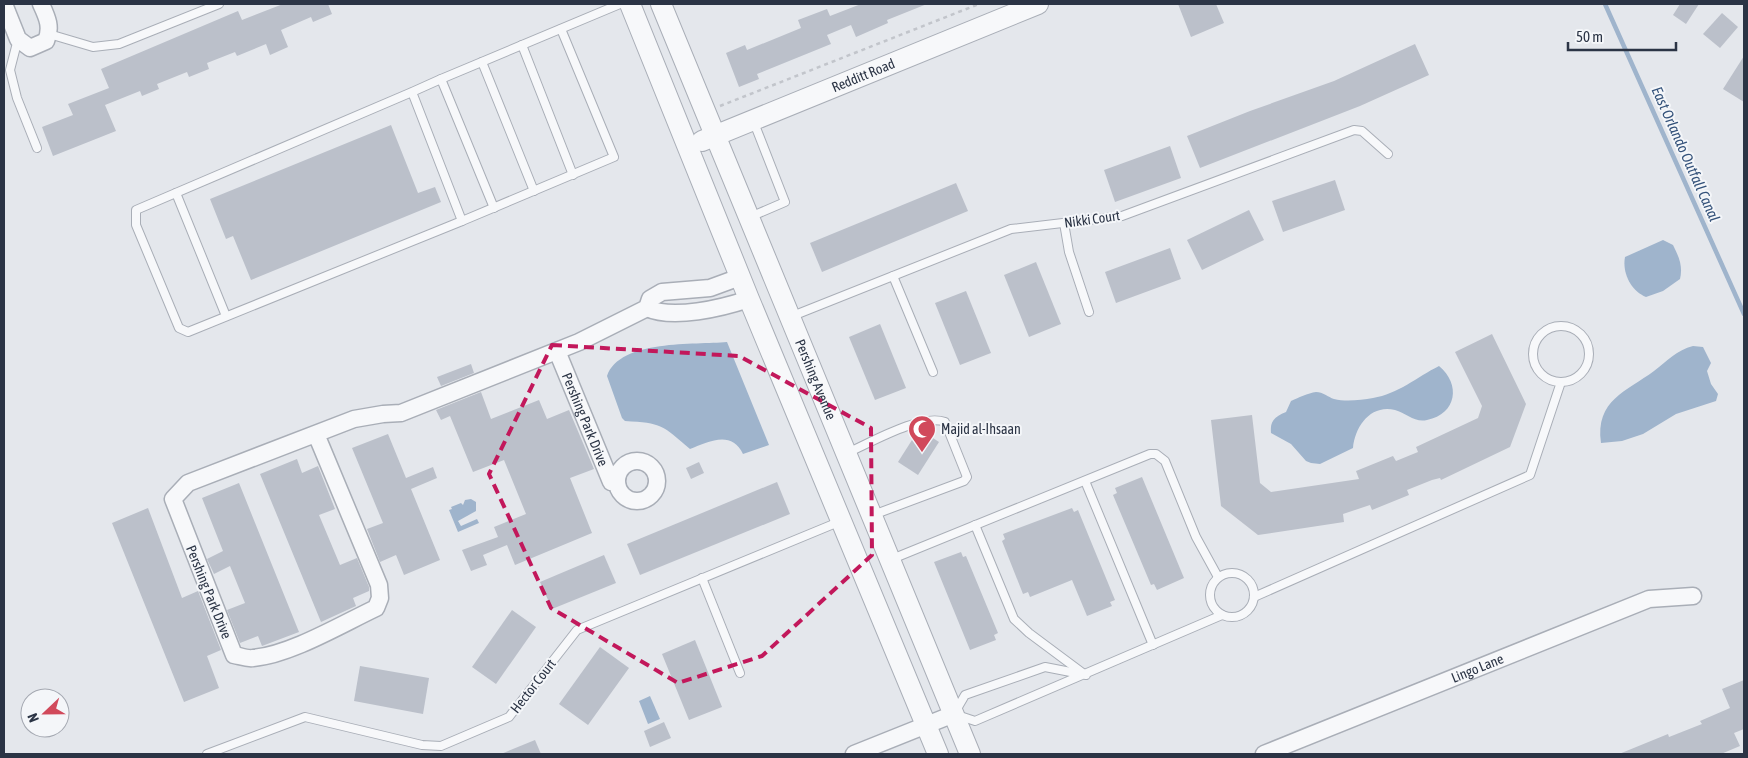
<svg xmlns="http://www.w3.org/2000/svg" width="1748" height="758" viewBox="0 0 1748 758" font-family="'Asap Condensed',sans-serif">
  <rect width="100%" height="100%" fill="#e4e7ec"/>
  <g fill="#9fb4cc">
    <path d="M 1663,240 L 1673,245 C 1679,257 1683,266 1680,279 L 1663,291 L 1646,297 C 1631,291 1622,273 1625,257 Z"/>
    <path d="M 727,342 L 769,445 L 743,454 C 732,430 709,441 690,449 C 662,425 662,423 625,421 L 622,418 L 607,376 C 620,339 695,345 727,342 Z"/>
    <path d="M 1693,346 L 1703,347 L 1711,363 L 1707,371 L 1711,384 L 1718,394 L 1716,401 L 1676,414 L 1643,434 L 1622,441 L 1601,443 C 1595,400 1627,391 1654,371 C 1667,361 1677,350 1693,346 Z"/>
    <path d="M 1439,366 C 1461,384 1457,414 1427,420 C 1415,423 1406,413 1395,410 C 1371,404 1355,426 1353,448 L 1320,464 L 1311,463 L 1306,461 L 1291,444 L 1271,433 C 1270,421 1274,417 1286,412 L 1291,401 C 1298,398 1308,393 1316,392 C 1323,392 1328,397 1334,399 C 1346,402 1361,400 1373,398 C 1398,394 1417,377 1439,366 Z"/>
    <polygon points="471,499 476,502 476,511 458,521 461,526 477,519 479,523 458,532 449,510 452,509 451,507 461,503 463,505 465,500"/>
    <polygon points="650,696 660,719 648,724 639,701"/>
  </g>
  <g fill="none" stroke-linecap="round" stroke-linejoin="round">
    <polyline stroke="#9fb4cc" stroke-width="4.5" points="1605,4 1744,314"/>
  </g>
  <g fill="#bbc0ca">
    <polygon points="283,4 328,4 332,14 313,22 311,17 281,30 288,47 270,55 266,44 237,56 235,52 207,63 209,69 189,77 187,72 157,84 159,89 142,96 140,91 105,105 116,131 53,156 42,127 73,115 68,104 109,88 101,69 238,11 242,20"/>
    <polygon points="861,4 927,4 887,20 888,23 856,37 851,25 827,35 831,44 757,74 759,79 739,87 726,53 745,45 747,50 801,28 798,20 827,9 830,16"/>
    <polygon points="1178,4 1216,4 1224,23 1191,37"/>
    <polygon points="1680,4 1699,4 1686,24 1673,15"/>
    <polygon points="1722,13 1738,27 1720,48 1703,34"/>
    <polygon points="1415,44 1429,75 1360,106 1200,168 1187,136 1250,111 1334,81"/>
    <polygon points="1744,56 1744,102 1723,89"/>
    <polygon points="391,125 418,193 435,187 441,202 251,280 233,236 226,239 210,199"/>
    <polygon points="1170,146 1181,178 1115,202 1104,170"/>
    <polygon points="1335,180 1345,210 1283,232 1272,201"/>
    <polygon points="956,183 968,211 822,272 810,243"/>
    <polygon points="1249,210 1264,240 1202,270 1187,240"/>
    <polygon points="1170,248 1181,279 1116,303 1105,272"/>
    <polygon points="1036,262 1061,324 1029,337 1004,275"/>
    <polygon points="966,291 991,353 960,365 935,303"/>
    <polygon points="880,324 906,388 875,400 849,337"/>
    <polygon points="1492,334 1526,404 1510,447 1441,480 1440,478 1432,480 1407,490 1409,495 1372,510 1370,505 1343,514 1344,522 1258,535 1221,506 1211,420 1252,415 1260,483 1271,492 1359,479 1356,471 1393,456 1396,461 1418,452 1416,447 1478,418 1482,406 1455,352"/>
    <polygon points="471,364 474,373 441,386 437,377"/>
    <polygon points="481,392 491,419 539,400 547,419 569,410 594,469 570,478 592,533 515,565 507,545 483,555 487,565 471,571 462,550 498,537 494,527 526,514 504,460 473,472 450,416 441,420 436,410"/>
    <polygon points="919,429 939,442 918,475 898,462"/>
    <polygon points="388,434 406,478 433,467 437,478 411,489 440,560 404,575 396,555 380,562 367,529 383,523 352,448"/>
    <polygon points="297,459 302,473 318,466 335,509 319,515 340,565 357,558 369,587 369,591 353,598 356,606 321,622 260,474"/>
    <polygon points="699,462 704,473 691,479 686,468"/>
    <polygon points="1142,477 1184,578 1157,590 1154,584 1151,585 1113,495 1117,493 1115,488"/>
    <polygon points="777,482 790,514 640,575 627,544"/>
    <polygon points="239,483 299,632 262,646 258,636 240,643 227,610 245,603 230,566 214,574 207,559 223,551 202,498"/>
    <polygon points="148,508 182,598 198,591 221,650 207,656 219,688 184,702 112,523"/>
    <polygon points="1072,508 1074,512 1078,510 1115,600 1110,602 1112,606 1087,616 1072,580 1030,597 1028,592 1023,594 1002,541 1005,539 1003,534"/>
    <polygon points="961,552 963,557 966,556 971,568 998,633 994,635 996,640 970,650 934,562"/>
    <polygon points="604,555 616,583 552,609 540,582"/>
    <polygon points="512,610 536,627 496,684 472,667"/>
    <polygon points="695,640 722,707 689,720 662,654"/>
    <polygon points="600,647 629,668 588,725 559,704"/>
    <polygon points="360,666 429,678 423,714 354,701"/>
    <polygon points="1744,680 1744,729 1734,733 1740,746 1721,754 1619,754 1668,734 1669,737 1702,724 1700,721 1730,708 1722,689"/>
    <polygon points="664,722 671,738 650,747 644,731"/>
    <polygon points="535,740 541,754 501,754"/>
  </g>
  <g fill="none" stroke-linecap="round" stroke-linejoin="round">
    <g stroke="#a9aeb7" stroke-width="10">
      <g id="service">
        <polyline points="49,34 93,47 119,44 219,4"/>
        <polyline points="18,39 10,70 17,98 37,148"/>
        <polyline points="522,45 573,175"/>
        <polyline points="482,62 534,191"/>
        <polyline points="441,79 494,208"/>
        <polyline points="412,92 462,221 188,332 179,328 136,225 136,210 412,92 441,79 620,4"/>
        <polyline points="176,193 226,316"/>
        <polyline points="750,217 785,202 753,120"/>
        <polyline points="462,221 614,157 561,29"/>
        <polyline points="1064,223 1069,252 1089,312"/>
        <polyline points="893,276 933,372"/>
        <polyline points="790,317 1011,229 1122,216 1354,130 1362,131 1388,154"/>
        <circle cx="1561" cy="354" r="28"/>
        <path d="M 847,453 C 870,443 921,413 945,422 L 967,477 L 964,481 L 873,515"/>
        <polyline points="1085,481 1153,645"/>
        <polyline points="975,525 1014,619 1029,633 1084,674"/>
        <polyline points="892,559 1150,454 1156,454 1165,461 1196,537 1218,577"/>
        <circle cx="1232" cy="595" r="22"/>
        <polyline points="702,578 740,673"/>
        <polyline points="1254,597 1530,475 1561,382"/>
        <polyline points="1086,675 1045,667 965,695 954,714 975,721 1222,615"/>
        <polyline points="207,754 305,717 422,745 441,746 509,717 577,630 841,521"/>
      </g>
    </g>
    <g stroke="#a9aeb7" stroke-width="19">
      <g id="minor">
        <path d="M 4,4 L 18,39 L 30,48 L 46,41 C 52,27 47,17 41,4"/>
        <path d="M 647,308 C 673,320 722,308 749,299"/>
        <path id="s1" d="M 557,351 L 611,482 L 617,479"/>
        <path d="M 316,434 L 379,585 L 380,598 L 376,608 C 342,624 290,655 253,658 C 247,659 240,656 234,655 L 173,499 L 188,483 L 354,419 L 383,414 L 401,413 L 579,342 L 647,308 L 650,299 L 662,292 L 710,288 L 740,277"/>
        <circle cx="637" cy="481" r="20"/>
        <polyline points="854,754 954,714"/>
        <path id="s2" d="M 1264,754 L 1649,599 L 1693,596"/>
      </g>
    </g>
    <g stroke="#a9aeb7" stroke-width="22">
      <g id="tertiary">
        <polyline points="630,4 749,299 938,754"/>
        <path id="s3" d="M 661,4 L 970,754"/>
        <path id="s4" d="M 702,141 L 1038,4"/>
      </g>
    </g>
    <polyline stroke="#c2c5cb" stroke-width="2.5" stroke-dasharray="4 4" stroke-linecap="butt" points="720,106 979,4"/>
    <use href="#service" stroke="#f7f8fa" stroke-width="8"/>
    <use href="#minor" stroke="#f7f8fa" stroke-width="16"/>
    <use href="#tertiary" stroke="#f7f8fa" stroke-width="20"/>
  </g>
  <path fill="none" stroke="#c2185b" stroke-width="4" stroke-dasharray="10 6" stroke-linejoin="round" d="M 552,345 L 739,356 L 871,428 L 872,555 L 762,656 L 678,683 L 551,608 L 489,474 Z"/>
  <defs>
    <g id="mosque-pin" transform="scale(1.4375)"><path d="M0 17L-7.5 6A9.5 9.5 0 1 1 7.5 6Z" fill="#d1495b" stroke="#f4f6f9"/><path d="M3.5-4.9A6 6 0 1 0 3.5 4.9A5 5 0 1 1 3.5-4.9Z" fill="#fff"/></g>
  </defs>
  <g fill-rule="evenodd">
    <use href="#mosque-pin" x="922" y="429"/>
  </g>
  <g text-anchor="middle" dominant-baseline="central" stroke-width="4" stroke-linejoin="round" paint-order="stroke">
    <g font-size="14" fill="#2b3445" stroke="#f4f6f9">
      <text stroke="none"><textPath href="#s4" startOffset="174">Redditt Road</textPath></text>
      <text transform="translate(1092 219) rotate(-8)">Nikki Court</text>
      <text stroke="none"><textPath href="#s3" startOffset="406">Pershing Avenue</textPath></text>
      <text stroke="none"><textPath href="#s1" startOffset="74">Pershing Park Drive</textPath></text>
      <text transform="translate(209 592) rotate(68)">Pershing Park Drive</text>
      <text stroke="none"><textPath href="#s2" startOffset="230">Lingo Lane</textPath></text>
      <text transform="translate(533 686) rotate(-52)">Hector Court</text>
    </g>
    <g font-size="14" fill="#2b3445" stroke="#f4f6f9" text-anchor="start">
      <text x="941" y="429">Majid al-Ihsaan</text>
    </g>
    <g font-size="15" font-style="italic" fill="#34527a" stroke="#f4f6f9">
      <text transform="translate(1686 154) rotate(66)">East Orlando Outfall Canal</text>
    </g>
  </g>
  <rect width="1748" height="758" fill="none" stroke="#2b3445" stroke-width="10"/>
  <g transform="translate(45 713) rotate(248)"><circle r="24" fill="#f4f6f9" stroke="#a4a8b1"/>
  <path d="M0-4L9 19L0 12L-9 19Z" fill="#d1495b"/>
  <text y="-8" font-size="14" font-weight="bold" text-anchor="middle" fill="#2b3445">N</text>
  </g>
  <path d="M1568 42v8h108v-8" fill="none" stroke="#2b3445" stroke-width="2.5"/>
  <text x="1576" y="42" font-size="15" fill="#2b3445" stroke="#f4f6f9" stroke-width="4" paint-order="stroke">50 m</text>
</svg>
